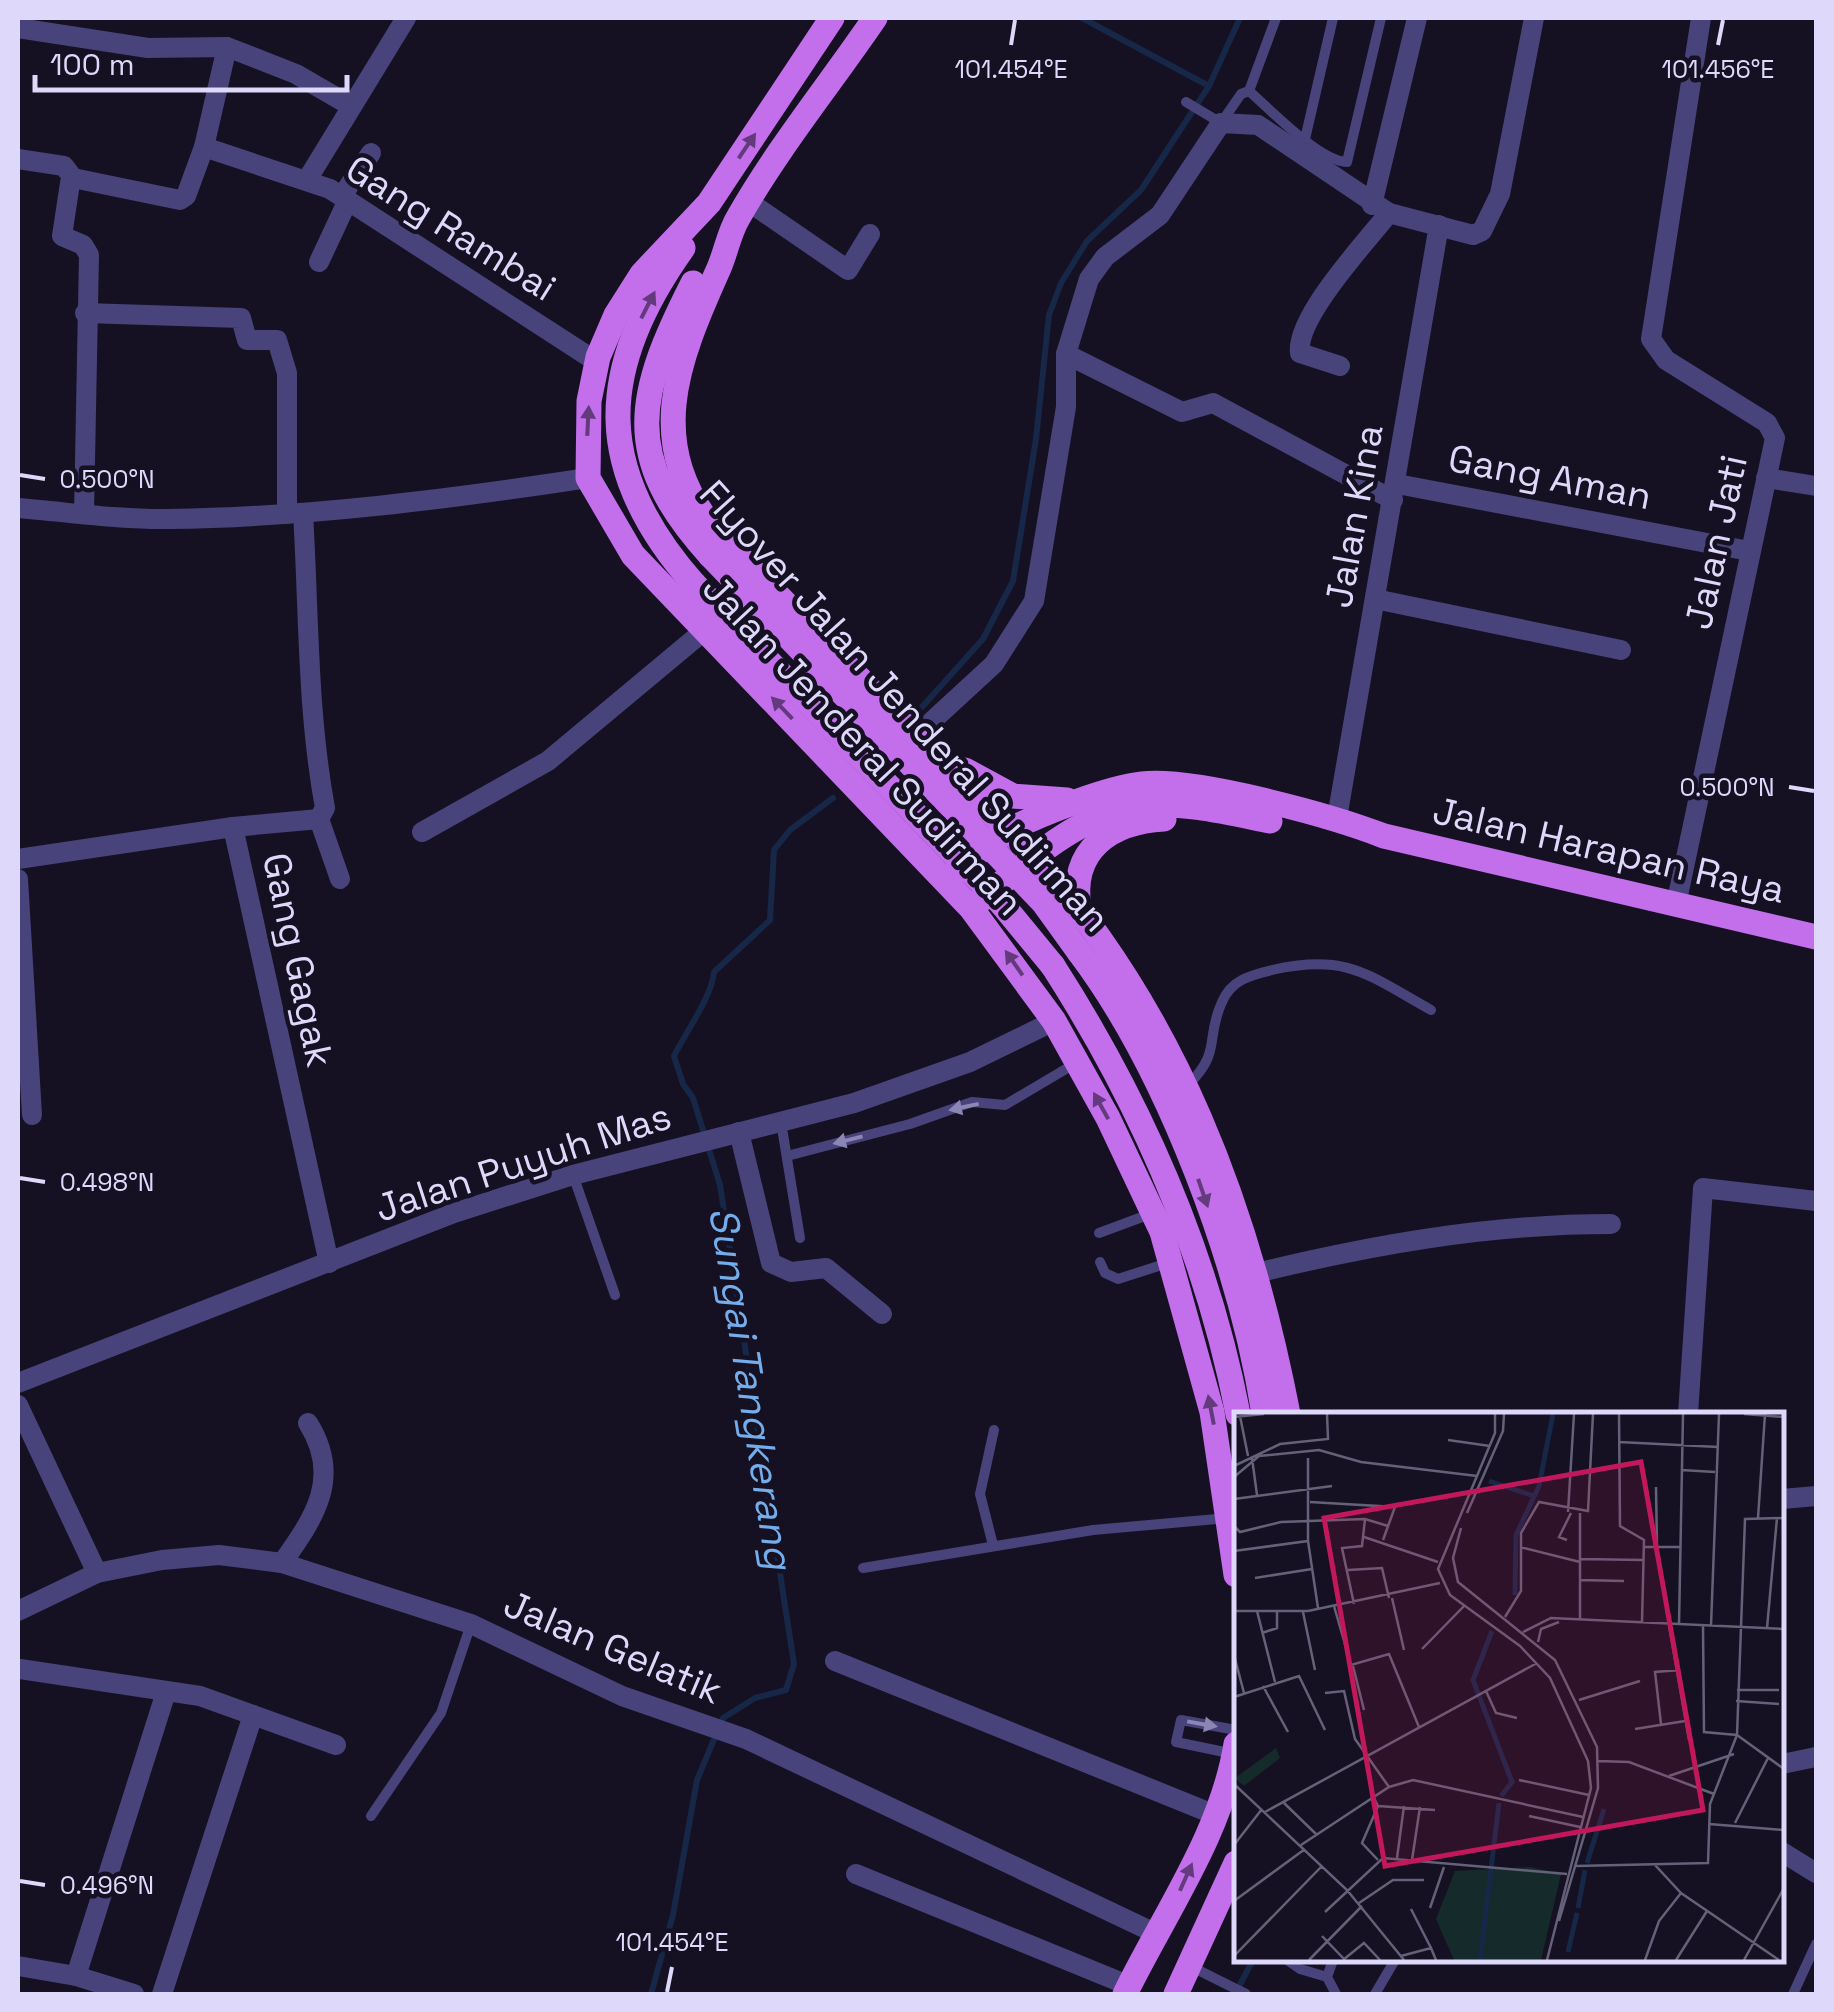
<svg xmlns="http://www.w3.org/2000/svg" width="1834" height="2012" viewBox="0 0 1834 2012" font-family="'Space Grotesk',sans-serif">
  <rect width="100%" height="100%" fill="#151122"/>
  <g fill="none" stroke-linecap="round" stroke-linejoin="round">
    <g stroke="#172747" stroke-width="6">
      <polyline points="1082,18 1209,86"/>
      <polyline points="922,707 983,639 1013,581 1036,439 1049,315 1061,283 1087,241 1141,190 1209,86 1240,18"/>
      <path d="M 651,1994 L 673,1915 L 697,1780 L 723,1718 L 755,1698 L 786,1690 L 794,1664 L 720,1185 L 693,1098 L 683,1084 L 674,1056 C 686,1032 712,996 714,972 L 770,920 L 774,850 L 790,830 L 833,798"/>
      <polyline points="1235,1994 1253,1960"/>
    </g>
    <g stroke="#48437b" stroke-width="10">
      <path d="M 1249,91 C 1271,110 1319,161 1347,162 L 1381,18"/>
      <polyline points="1186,102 1221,123 1241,94 1249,91 1276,18"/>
      <polyline points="1305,139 1333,18"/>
      <path d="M 1188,1085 C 1222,1052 1205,1039 1222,1002 C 1231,980 1251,975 1272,970 C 1347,953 1368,975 1431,1010"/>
      <polyline points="781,1122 800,1238"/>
      <polyline points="787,1156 910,1124 972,1102 1005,1105 1076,1063"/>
      <polyline points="573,1175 615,1295"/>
      <polyline points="1099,1233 1153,1213"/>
      <polyline points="1100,1262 1105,1273 1118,1279 1171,1262"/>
      <polyline points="993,1545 980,1494 994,1430"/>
      <polyline points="863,1568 1093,1530 1228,1518"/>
      <polyline points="1234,1754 1176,1742 1181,1720 1236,1730"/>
      <polyline points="371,1816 441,1713 471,1624"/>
      <polyline points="1287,1960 1300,1969 1327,1977"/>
      <polyline points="1333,1960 1327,1977 1336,1994"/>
      <polyline points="1190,1966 1246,1994"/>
      <polyline points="1375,1994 1395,1960"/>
      <polyline points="1793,1994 1816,1944"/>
    </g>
    <g stroke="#48437b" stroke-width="20">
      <polyline points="18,28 148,48 227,47 296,74 351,106"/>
      <polyline points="204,147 330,189 597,362"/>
      <polyline points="18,159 64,166 73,178"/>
      <polyline points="307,180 406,18"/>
      <polyline points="342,196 371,153"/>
      <polyline points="749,202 848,270 870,234"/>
      <polyline points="1372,205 1417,18"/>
      <polyline points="319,262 348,200"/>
      <polyline points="85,313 241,318 247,340 277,340 287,373 287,514"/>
      <polyline points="1066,354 1182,412 1213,403 1393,500"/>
      <path d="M 1340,366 L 1300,353 C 1295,318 1366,242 1389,213"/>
      <polyline points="1766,478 1816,486"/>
      <polyline points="1397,484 1749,551"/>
      <path d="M 18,508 C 68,512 120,520 170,519 C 311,517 449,499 588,478"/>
      <polyline points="84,513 89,255 83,245 62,236 70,183 73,178 180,200 186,196 204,147 227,47"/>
      <path d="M 303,513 C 309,612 307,710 325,808 L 319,819"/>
      <polyline points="1375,599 1621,650"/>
      <polyline points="918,734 994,664 1034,601 1066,407 1066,354 1089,279 1105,257 1160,215 1221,123 1258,125 1389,213 1473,235 1482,231 1500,194 1534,18"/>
      <polyline points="1337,818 1439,225"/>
      <polyline points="233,827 319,819 340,879"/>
      <polyline points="422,832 548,761 705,630"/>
      <polyline points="18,859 233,827 329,1263"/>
      <polyline points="18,879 32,1115"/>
      <polyline points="1676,905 1775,438 1767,423 1666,360 1651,339 1701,18"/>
      <polyline points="739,1132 771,1263 791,1272 826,1268 882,1314"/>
      <path d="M 1252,1274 C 1371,1245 1488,1224 1611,1224"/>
      <polyline points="18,1383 454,1213 573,1175 854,1103 970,1062 1054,1021"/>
      <polyline points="18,1405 97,1573"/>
      <polyline points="1688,1414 1703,1188 1816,1201"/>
      <polyline points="1782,1499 1816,1496"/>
      <path d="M 282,1563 C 315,1517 342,1477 308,1423"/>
      <polyline points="18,1611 97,1573 162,1560 219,1555 282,1563 471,1624 622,1696 746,1739 1157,1934"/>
      <polyline points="835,1661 1213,1814"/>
      <polyline points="20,1669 200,1696 336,1745"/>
      <polyline points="1782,1764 1816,1757"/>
      <polyline points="1782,1852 1816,1873"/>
      <polyline points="856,1874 1130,1986"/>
      <polyline points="18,1966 76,1976 134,1994"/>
      <polyline points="76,1976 166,1692"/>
      <polyline points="162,1994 253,1715"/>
    </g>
    <g stroke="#c36eeb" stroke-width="25">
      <polyline points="832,18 709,203 642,274 616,315 598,357 589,401 588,478 633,555 971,908 1054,1021 1108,1118 1162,1232 1212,1412 1236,1575"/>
      <path d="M 875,18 C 830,84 777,149 738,218 C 729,233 726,252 719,268 C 676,364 642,445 719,536 L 1035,857 C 1176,1015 1248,1208 1288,1414"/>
      <path d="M 683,248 C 596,370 593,470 694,584"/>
      <path d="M 693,283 C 637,393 620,456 710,555"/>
      <polyline points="965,770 1013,796 1067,800"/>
      <path d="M 950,877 C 969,862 989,841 1011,829 C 1043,813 1107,788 1142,784 C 1196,778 1332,816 1384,836 L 1816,937"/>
      <path d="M 976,904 C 1022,867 1078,813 1140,806 C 1181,801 1230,813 1270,821"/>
      <polyline points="1002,904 1053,966"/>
      <path d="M 1079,907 C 1070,850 1110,822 1164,819"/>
      <path d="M 1079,952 C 1169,1071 1241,1267 1264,1414"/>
      <path d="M 1125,1994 C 1164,1914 1222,1833 1236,1744"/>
      <polyline points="1176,1994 1236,1863"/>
    </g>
    <g stroke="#c36eeb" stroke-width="25">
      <polyline points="710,555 1043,902 1079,952"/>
      <polyline points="694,584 1002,904"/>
      <path d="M 1053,966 C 1141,1103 1207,1254 1238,1414"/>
    </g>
  </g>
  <defs><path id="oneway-solid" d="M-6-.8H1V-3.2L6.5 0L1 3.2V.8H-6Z" transform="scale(2.5)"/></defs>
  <g fill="#633b7c">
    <use href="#oneway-solid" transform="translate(747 146) rotate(-56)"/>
    <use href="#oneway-solid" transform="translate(648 305) rotate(-63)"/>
    <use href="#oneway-solid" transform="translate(588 421) rotate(-87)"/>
    <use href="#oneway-solid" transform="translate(782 708) rotate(-134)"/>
    <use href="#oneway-solid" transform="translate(1014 963) rotate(-125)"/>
    <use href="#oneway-solid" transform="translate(1101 1106) rotate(-119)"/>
    <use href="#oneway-solid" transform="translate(1203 1193) rotate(71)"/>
    <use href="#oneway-solid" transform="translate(1211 1410) rotate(-101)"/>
    <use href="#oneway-solid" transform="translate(1186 1877) rotate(-66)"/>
  </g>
  <g fill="#8c86b4">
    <use href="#oneway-solid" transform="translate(964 1107) rotate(168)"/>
    <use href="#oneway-solid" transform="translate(848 1140) rotate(166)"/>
    <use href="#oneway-solid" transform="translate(1202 1724) rotate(10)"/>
  </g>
  <path fill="none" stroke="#ded8fa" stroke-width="4" d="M 1011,45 L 1015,20M 1718,45 L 1723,20M 20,475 L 45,479M 1789,787 L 1814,791M 20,1178 L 45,1182M 20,1881 L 45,1885M 667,1992 L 672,1967"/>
  <g text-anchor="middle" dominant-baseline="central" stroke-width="9" stroke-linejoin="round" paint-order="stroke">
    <g font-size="38" fill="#ded8fa" stroke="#151122">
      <text transform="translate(451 228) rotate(32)">Gang Rambai</text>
      <text transform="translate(1550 477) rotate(11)">Gang Aman</text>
      <text transform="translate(1354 516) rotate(-80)">Jalan Kina</text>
      <text transform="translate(1716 542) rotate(-78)">Jalan Jati</text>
      <text transform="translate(905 706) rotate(48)">Flyover Jalan Jenderal Sudirman</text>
      <text transform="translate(863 745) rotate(47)">Jalan Jenderal Sudirman</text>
      <text transform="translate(1609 850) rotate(13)">Jalan Harapan Raya</text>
      <text transform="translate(298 960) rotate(78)">Gang Gagak</text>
      <text transform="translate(523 1162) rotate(-18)">Jalan Puyuh Mas</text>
      <text transform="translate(613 1647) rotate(23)">Jalan Gelatik</text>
    </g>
    <g font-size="40" font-style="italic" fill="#74adec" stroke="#151122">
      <text transform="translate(751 1388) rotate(81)">Sungai Tangkerang</text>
    </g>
  </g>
  <g transform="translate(1234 1412)">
    <rect width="550" height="550" fill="#151122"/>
    <path d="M 42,336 L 46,346 L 10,374 L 1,366 ZM 297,455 L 327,462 L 307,548 L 220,548 L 202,507 L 221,459 Z" fill="#152b2b"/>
    <path fill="none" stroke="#172747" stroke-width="5" d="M 255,69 L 300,84M 281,183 L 282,123 L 305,74 L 319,2M 258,219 L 239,268 L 278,370 L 267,384M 353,451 L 370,397M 344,496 L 351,458M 334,540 L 343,501M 246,548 L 265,391"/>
    <path fill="none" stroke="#656178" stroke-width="2.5" d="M 261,2 L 261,21 L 204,157 L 216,183 L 286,234 L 316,266 L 354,349 L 357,376 L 313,548M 385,2 L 386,114 L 410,128 L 408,210M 510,2 L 550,5M 6,4 L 14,44M 0,5 L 30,2M 214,28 L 256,34M 385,30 L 484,35M 18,46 L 23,83M 74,46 L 74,129 L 84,196M 0,54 L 46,32 L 94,27 L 93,2M 447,58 L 481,60M 0,65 L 25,44 L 85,38 L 127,50 L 243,64M 422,75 L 423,135M 0,87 L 98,74M 76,90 L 161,95 L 149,128M 334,100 L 340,2M 233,101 L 269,19 L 270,2M 346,101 L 346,207M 524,106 L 531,2M 0,114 L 6,120 L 47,110 L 131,107 L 154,114M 227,116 L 219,146 L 224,170 L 321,248 L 363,335 L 364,376 L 325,509M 130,125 L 204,150M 333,128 L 325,125 L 337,101M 286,135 L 346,150M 410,135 L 447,135M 0,139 L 74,129M 346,147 L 409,148M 114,158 L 148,156 L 155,186M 21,166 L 78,157M 346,168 L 390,169M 158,186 L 170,238M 120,192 L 108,136 L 128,134 L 131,107M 100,194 L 117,253 L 155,242 L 185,315M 0,199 L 74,199 L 206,171M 23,199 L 41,270M 69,200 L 81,258M 271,205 L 287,179 L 287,121 L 305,90 L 354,99 L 359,2M 435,213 L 455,328M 445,213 L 449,2M 469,214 L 470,320 L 503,323M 477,214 L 485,2M 533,216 L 543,106M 289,220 L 317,206 L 550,217M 28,221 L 43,216 L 43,200M 304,230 L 307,217 L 325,210M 188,237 L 231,193M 0,243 L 10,281M 119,254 L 130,298M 29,274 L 54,320M 503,278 L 545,278M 252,279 L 262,301 L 283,306M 91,281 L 110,279 L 121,327 L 155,375M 0,285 L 65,264 L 91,318M 345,288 L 406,269M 502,289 L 545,292M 427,312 L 421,260 L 446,258M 401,317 L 451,309M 503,323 L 550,357M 364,349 L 395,350 L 480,382M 435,364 L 500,342M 285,368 L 355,383M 0,372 L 113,478 L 170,548M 140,386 L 144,394 L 128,431 L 144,448M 50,391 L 83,423M 144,394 L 201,398M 31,400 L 303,251M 295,404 L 346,415M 501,411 L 534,346M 475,412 L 550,418M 0,433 L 28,397M 67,433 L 155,375 L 179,368 L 349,405M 163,446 L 170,394M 178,448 L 186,395M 421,453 L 447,481 L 545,548M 342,454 L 474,451 L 476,392 L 503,323 L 511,107 L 550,106M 0,489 L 71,437M 125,491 L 159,468 L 190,468M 196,496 L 210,455M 177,497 L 197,536M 91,500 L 149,446 L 333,462M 88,524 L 110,547M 0,544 L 88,454M 167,544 L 197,536 L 202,548M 75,548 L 128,494M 109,548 L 130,531 L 146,548M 411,548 L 425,509 L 447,481M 442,548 L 473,499M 510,548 L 550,476"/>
    <path fill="#c2185b" fill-opacity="0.15" stroke="#c2185b" stroke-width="5" d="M 407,50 L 469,398 L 151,454 L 90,106 Z"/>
    <rect width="550" height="550" fill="none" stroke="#ded8fa" stroke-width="5"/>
  </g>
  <g font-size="25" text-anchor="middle" fill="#ded8fa" stroke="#151122" stroke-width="9" stroke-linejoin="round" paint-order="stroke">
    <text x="1011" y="78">101.454°E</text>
    <text x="1718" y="78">101.456°E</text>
    <text x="107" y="488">0.500°N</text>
    <text x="1727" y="796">0.500°N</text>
    <text x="107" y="1191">0.498°N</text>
    <text x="107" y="1894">0.496°N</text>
    <text x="672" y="1951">101.454°E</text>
  </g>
  <rect width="1834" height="2012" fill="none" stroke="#ded8fa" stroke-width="40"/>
  <path d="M35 75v15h312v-15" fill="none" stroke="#ded8fa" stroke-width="5"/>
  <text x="50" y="75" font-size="30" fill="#ded8fa" stroke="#151122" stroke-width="8" paint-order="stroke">100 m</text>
</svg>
